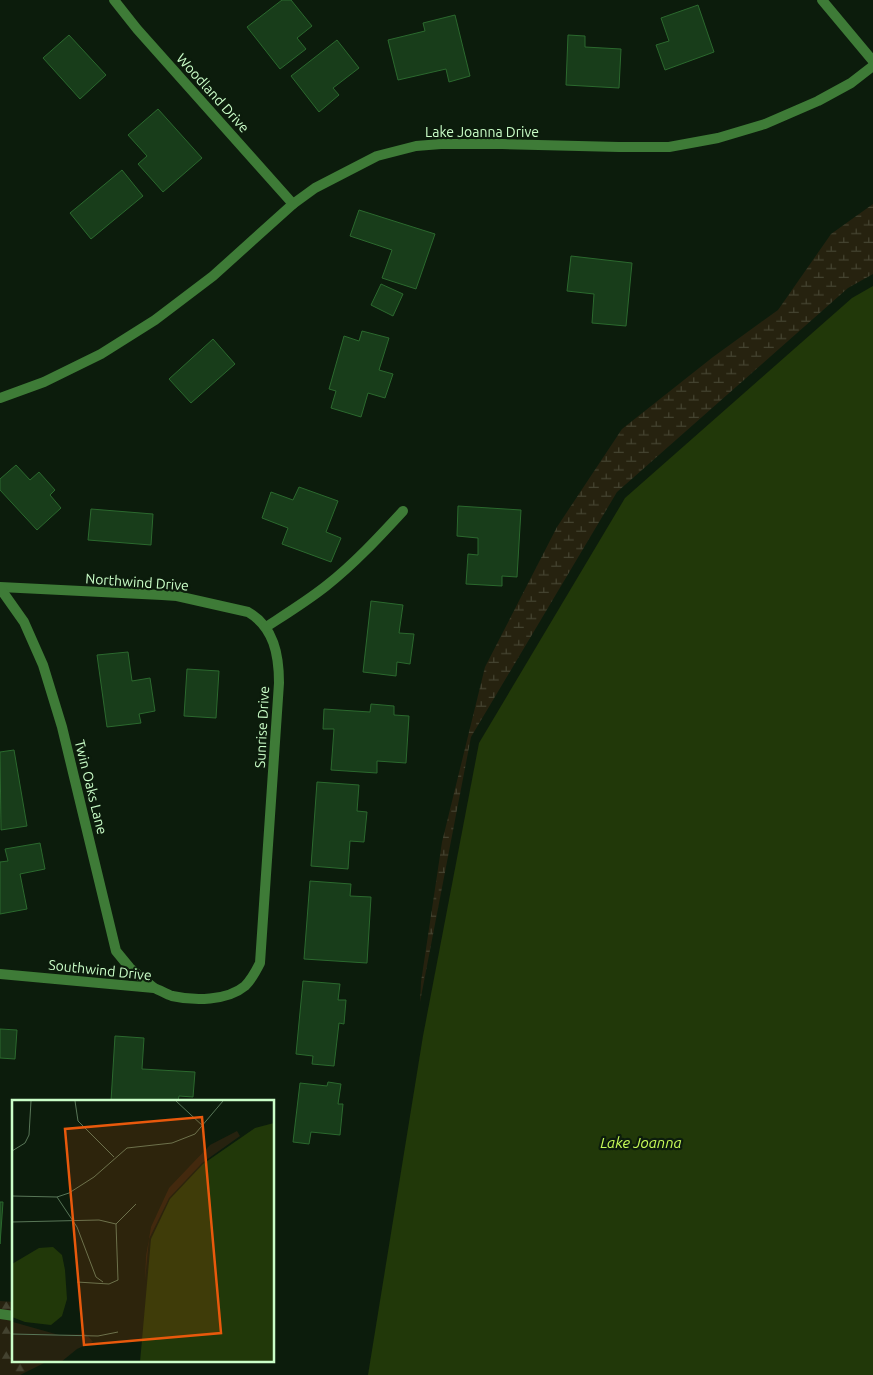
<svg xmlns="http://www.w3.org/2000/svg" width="873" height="1375" viewBox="0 0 873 1375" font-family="Ubuntu,sans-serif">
  <defs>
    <pattern id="forest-firs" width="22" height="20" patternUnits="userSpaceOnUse" patternTransform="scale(1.25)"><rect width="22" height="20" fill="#26220f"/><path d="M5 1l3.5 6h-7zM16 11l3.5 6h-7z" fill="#444330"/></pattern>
    <pattern id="wetland-marsh" width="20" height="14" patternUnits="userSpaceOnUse" patternTransform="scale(1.25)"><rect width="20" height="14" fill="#26220f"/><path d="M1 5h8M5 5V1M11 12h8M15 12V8" fill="none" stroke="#444330"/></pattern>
  </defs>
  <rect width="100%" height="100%" fill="#0c1c0c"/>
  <polygon fill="url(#forest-firs)" points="0,1301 14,1302 14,1361 48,1361 20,1375 0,1375"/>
  <polygon fill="url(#wetland-marsh)" points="873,204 873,274 848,288 617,492 471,737 420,1002 421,982 442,842 485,667 557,527 622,429 713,357 778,310 831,234"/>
  <polygon fill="#213809" points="873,286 873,1375 368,1375 423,1036 479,743 625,498 852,298"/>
  <g fill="#183d1a" stroke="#2b692e">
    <polygon points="282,0 291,0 312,26 297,38 306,49 280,69 247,27"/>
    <polygon points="698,5 714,52 665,70 656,45 669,41 661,18"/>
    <polygon points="455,15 470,76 449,82 446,69 398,80 388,40 425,31 423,23"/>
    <polygon points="69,35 106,75 80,99 43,58"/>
    <polygon points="568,35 585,36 585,47 621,49 619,88 566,85"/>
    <polygon points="337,40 359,68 333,88 339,95 319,112 291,76"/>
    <polygon points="158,109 202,158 163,192 138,164 147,156 128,135"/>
    <polygon points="122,170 143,196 91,239 70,213"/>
    <polygon points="359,210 435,234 416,289 382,278 392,250 350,236"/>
    <polygon points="571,256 632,263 626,326 592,323 594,294 567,291"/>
    <polygon points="381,284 403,294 393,316 371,305"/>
    <polygon points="362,331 389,338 379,370 393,374 385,398 368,393 361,417 331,408 336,391 329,389 344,336 359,341"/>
    <polygon points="213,339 235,364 191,403 169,379"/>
    <polygon points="16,465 30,480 39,472 55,490 50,495 61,508 37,530 0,490 0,479"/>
    <polygon points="299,487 338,501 326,532 341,538 331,562 282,544 288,528 262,518 271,492 293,500"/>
    <polygon points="458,506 521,510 517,577 502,576 502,586 466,584 468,554 478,555 478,538 457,536"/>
    <polygon points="91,509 153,514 151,545 88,540"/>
    <polygon points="371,601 403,605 399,633 414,634 410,664 397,662 396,676 363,672"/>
    <polygon points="128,652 132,681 150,678 155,711 139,714 141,723 107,727 97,655"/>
    <polygon points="187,669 219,671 216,718 184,716"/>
    <polygon points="371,704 394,706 394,715 409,716 406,763 377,761 377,773 331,770 334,729 323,729 324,709 370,712"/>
    <polygon points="14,750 27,826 1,830 0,752"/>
    <polygon points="317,782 359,785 357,811 367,812 364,842 350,841 348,869 311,866"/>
    <polygon points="40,843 45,869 20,874 27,909 0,914 0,862 8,861 5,849"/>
    <polygon points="310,881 351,884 350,896 371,897 367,963 304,959"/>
    <polygon points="303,981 340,984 338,1000 346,1000 344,1024 339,1023 334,1066 312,1064 313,1056 296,1054"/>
    <polygon points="0,1029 17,1030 15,1059 0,1058"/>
    <polygon points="115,1036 144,1038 142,1069 195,1072 193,1097 179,1096 178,1101 111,1101"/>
    <polygon points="328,1082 341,1084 338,1104 343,1104 340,1135 311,1132 309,1144 293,1142 300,1083 327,1086"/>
    <polygon points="0,1202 3,1202 0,1244"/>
  </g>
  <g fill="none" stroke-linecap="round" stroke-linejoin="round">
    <g stroke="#3e7b37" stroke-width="10">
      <polyline points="114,0 137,29 293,204"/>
      <polyline points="822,0 873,61"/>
      <polyline points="0,398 44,382 101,354 155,320 213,276 293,204 315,188 377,156 416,146 441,144 502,144 619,147 669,147 718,138 765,124 818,101 851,83 873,66"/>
      <path d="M 0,587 L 162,595 L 177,596 L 248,612 C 274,627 279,655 279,683 L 260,963 C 256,971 252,979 245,986 C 227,1001 194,1001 172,996 C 166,994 160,990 154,988 L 0,974"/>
      <polyline points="0,588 24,622 43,665 62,727 116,951 130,968 153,987"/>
      <path d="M 266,627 C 286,614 307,601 326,586 C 354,564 379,537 403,511"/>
      <polyline points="0,1314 14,1316"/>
    </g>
  </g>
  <g text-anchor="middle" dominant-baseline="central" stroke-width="4.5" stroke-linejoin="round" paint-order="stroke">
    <g font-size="14" fill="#cafec8" stroke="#0c1c0c">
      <text transform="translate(213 93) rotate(48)">Woodland Drive</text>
      <text x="482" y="132">Lake Joanna Drive</text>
      <text transform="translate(137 582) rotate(4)">Northwind Drive</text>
      <text transform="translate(262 727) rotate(-87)">Sunrise Drive</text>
      <text transform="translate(91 787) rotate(76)">Twin Oaks Lane</text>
      <text transform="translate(100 970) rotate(6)">Southwind Drive</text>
    </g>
    <g font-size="15" font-style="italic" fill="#c7fc58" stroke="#0c1c0c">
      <text x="641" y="1142">Lake Joanna</text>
    </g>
  </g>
  <g transform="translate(12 1100)">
    <rect width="262" height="262" fill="#0c1c0c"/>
    <path d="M 1,222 L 47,235 L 74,234 L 81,242 L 65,249 L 49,262 L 0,262 Z" fill="#26220f"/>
    <path d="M 225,31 L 228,36 L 190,63 L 157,98 L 137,139 L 133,181 L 134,156 L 139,127 L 157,88 L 198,45 Z" fill="#26220f"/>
    <path d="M 262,23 L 262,262 L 128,262 L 139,139 L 158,99 L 191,64 L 243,28 ZM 41,147 L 50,155 L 53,170 L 55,199 L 50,216 L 39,225 L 13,222 L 0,217 L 0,164 L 27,148 Z" fill="#213809"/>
    <path fill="none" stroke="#587657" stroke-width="1" d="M 63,1 L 66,21 L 102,57M 164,1 L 192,27M 0,51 L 13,43 L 17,35 L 19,1M 0,96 L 45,97 L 57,93 L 82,77 L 115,48 L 160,43 L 183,34 L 211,1M 45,97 L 65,127 L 84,177 L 91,182M 0,122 L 87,120 L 104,124M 104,124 L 124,104M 65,182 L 97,184 L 106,180 L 104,124M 0,234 L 86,236 L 106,232"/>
    <path fill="#e8590c" fill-opacity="0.15" stroke="#e8590c" stroke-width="2.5" d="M 190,17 L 209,233 L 72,245 L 53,29 Z"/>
    <rect width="262" height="262" fill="none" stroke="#cafec8" stroke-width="2.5"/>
  </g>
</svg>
